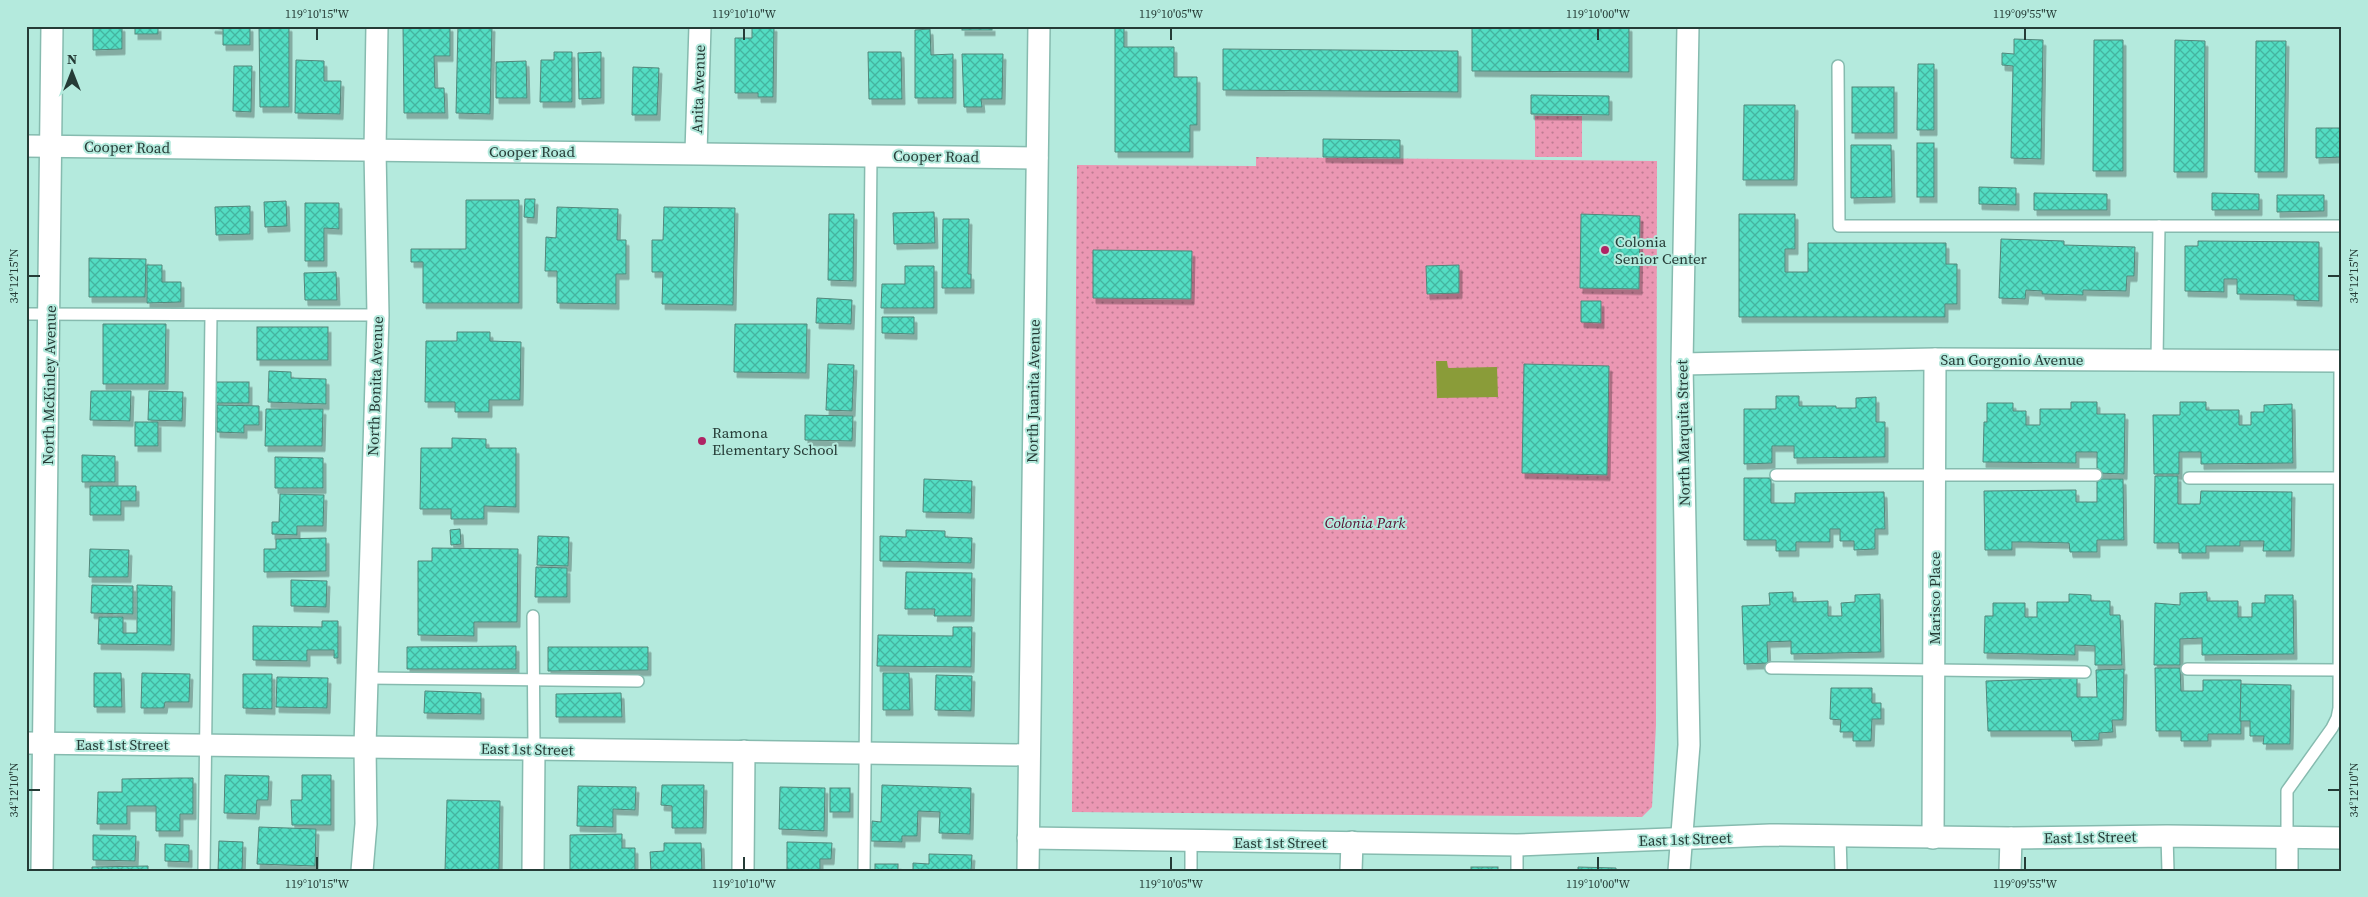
<svg xmlns="http://www.w3.org/2000/svg" width="2368" height="897" viewBox="0 0 2368 897" font-family="'Source Serif 4',serif">
  <defs>
    <pattern id="park-dots" width="8" height="8" patternUnits="userSpaceOnUse" patternTransform="scale(1.25)"><rect width="8" height="8" fill="#eb97b3"/><path d="M2 2h.1M6 6h.1" fill="none" stroke="#be7c92" stroke-width="1.8" stroke-linecap="round"/></pattern>
    <pattern id="building-cross-hatch" width="8" height="8" patternUnits="userSpaceOnUse" patternTransform="scale(1.25)"><rect width="8" height="8" fill="#52ddc3"/><path d="M0 0l8 8M0 8l8-8" fill="none" stroke="#44b49f"/></pattern>
    <filter id="shadow"><feDropShadow dx="3" dy="5.5" stdDeviation="0" flood-color="#0004"/></filter>
  </defs>
  <rect width="100%" height="100%" fill="#b4eadd"/>
  <g fill="url(#park-dots)">
    <rect x="1535" y="116" width="47" height="41"/>
    <polygon points="1256,157 1657,161 1656,725 1652,807 1642,817 1072,812 1077,165 1256,166"/>
  </g>
  <polygon fill="#8a9c39" points="1436,361 1447,361 1448,368 1497,367 1498,397 1437,398"/>
  <g fill="url(#building-cross-hatch)" stroke="#53877b" filter="url(#shadow)">
    <polygon points="93,26 122,26 122,49 93,50"/>
    <rect x="135" y="26" width="23" height="8"/>
    <polygon points="212,26 250,26 250,45 223,45 223,29 212,28"/>
    <polygon points="259,26 289,26 289,107 260,107"/>
    <polygon points="403,26 450,26 450,56 434,56 435,88 444,88 445,113 404,113"/>
    <polygon points="458,26 492,26 490,114 456,113"/>
    <polygon points="752,26 774,26 773,97 758,97 758,93 735,93 735,38 752,38"/>
    <rect x="962" y="26" width="30" height="4"/>
    <polygon points="1115,26 1124,26 1124,47 1174,47 1174,77 1197,77 1197,125 1190,125 1190,152 1115,152"/>
    <polygon points="1472,26 1629,26 1629,72 1472,71"/>
    <polygon points="930,29 931,55 953,54 953,98 915,98 915,30"/>
    <polygon points="2014,39 2043,40 2041,159 2011,158 2013,66 2002,65 2002,53 2014,54"/>
    <polygon points="2094,40 2123,40 2123,171 2093,171"/>
    <polygon points="2175,40 2205,41 2204,172 2174,172"/>
    <polygon points="2256,41 2286,41 2284,172 2255,172"/>
    <polygon points="1223,49 1458,51 1458,92 1223,90"/>
    <polygon points="554,52 572,52 572,102 540,102 541,60 554,60"/>
    <polygon points="601,52 601,98 579,99 578,53"/>
    <polygon points="868,52 901,52 902,99 869,99"/>
    <polygon points="962,54 1003,54 1002,99 981,99 982,107 964,107"/>
    <polygon points="296,60 324,61 324,81 341,81 340,114 295,113"/>
    <polygon points="526,61 527,98 496,98 496,62"/>
    <polygon points="1918,64 1934,64 1934,130 1917,130"/>
    <polygon points="234,66 252,66 251,112 233,111"/>
    <polygon points="633,67 659,68 657,115 632,115"/>
    <rect x="1852" y="87" width="42" height="46"/>
    <polygon points="1531,95 1609,96 1609,115 1531,114"/>
    <polygon points="1744,105 1795,105 1794,180 1743,180"/>
    <polygon points="2316,128 2342,128 2342,157 2316,158"/>
    <polygon points="1323,139 1400,140 1400,158 1323,157"/>
    <rect x="1917" y="143" width="17" height="54"/>
    <polygon points="1851,145 1891,145 1892,197 1851,198"/>
    <polygon points="1979,187 2016,188 2016,205 1979,204"/>
    <polygon points="2034,193 2107,194 2107,210 2034,210"/>
    <polygon points="2212,193 2259,194 2259,210 2212,210"/>
    <polygon points="2277,195 2324,195 2324,211 2277,212"/>
    <polygon points="525,199 535,199 534,218 524,217"/>
    <polygon points="466,200 519,200 519,303 423,303 423,262 411,262 411,249 466,249"/>
    <polygon points="286,201 287,226 265,227 264,202"/>
    <polygon points="305,203 339,203 339,229 324,228 324,261 305,261"/>
    <polygon points="250,206 250,234 216,235 215,207"/>
    <polygon points="557,207 618,209 617,240 626,240 626,274 616,274 616,304 557,303 557,271 545,271 546,237 556,238"/>
    <polygon points="664,207 735,208 733,305 662,304 663,272 652,272 652,240 663,240"/>
    <polygon points="934,212 935,243 894,244 893,213"/>
    <polygon points="829,214 854,214 853,281 828,280"/>
    <polygon points="1581,214 1640,216 1639,289 1580,288"/>
    <polygon points="1739,214 1795,214 1795,249 1785,249 1785,272 1808,272 1808,243 1946,243 1946,264 1957,264 1957,304 1945,304 1945,317 1739,317"/>
    <polygon points="943,219 969,219 968,274 971,274 971,288 942,288"/>
    <polygon points="2001,239 2064,241 2064,245 2135,247 2134,276 2127,276 2126,291 2083,290 2083,295 2042,294 2042,291 2026,290 2025,299 1999,298"/>
    <polygon points="2198,241 2319,242 2319,301 2294,300 2294,295 2237,294 2237,279 2224,279 2224,292 2185,291 2185,246 2198,246"/>
    <polygon points="1093,250 1192,251 1191,299 1093,298"/>
    <polygon points="89,258 146,259 145,297 89,297"/>
    <polygon points="147,265 162,265 162,282 181,282 181,302 147,303"/>
    <polygon points="1459,265 1459,293 1427,294 1426,266"/>
    <polygon points="905,266 934,266 934,308 881,308 882,284 905,284"/>
    <polygon points="336,272 337,300 305,300 304,273"/>
    <polygon points="817,298 852,300 851,324 816,323"/>
    <polygon points="1581,301 1601,301 1601,323 1581,322"/>
    <polygon points="882,317 914,317 914,334 882,333"/>
    <polygon points="103,324 166,324 165,384 103,384"/>
    <polygon points="735,324 807,324 806,373 734,372"/>
    <rect x="257" y="327" width="71" height="33"/>
    <polygon points="457,332 490,332 490,341 521,342 520,400 489,400 489,412 455,412 455,402 425,402 426,341 457,341"/>
    <polygon points="828,364 854,365 852,411 826,410"/>
    <polygon points="1524,364 1609,366 1607,475 1522,473"/>
    <polygon points="269,371 291,372 291,378 326,379 326,404 268,402"/>
    <rect x="215" y="382" width="34" height="21"/>
    <polygon points="91,391 131,391 130,421 90,420"/>
    <polygon points="149,391 183,392 182,421 148,420"/>
    <polygon points="1776,396 1799,396 1799,406 1836,406 1836,408 1856,408 1856,398 1876,397 1876,422 1885,422 1885,457 1794,458 1794,446 1772,446 1772,463 1744,464 1744,409 1776,409"/>
    <polygon points="2071,402 2097,402 2097,414 2125,414 2124,474 2097,473 2097,452 2076,452 2076,463 1983,462 1984,422 1987,422 1987,403 2013,403 2013,411 2026,411 2026,425 2040,425 2040,409 2071,409"/>
    <polygon points="2180,402 2206,402 2206,410 2239,410 2239,425 2251,425 2251,412 2264,412 2264,405 2292,404 2293,463 2201,464 2201,452 2179,452 2179,474 2154,474 2153,415 2180,415"/>
    <polygon points="217,405 259,406 259,425 244,425 244,433 217,432"/>
    <polygon points="266,409 323,409 322,446 265,446"/>
    <polygon points="805,415 853,416 852,441 805,440"/>
    <rect x="135" y="422" width="23" height="24"/>
    <polygon points="452,438 486,439 486,448 516,448 516,507 484,506 484,519 451,519 451,509 420,509 421,448 452,448"/>
    <polygon points="82,455 115,456 115,482 82,482"/>
    <polygon points="275,457 323,458 323,488 275,488"/>
    <polygon points="2155,476 2178,476 2178,504 2200,504 2201,491 2292,492 2291,551 2263,551 2264,541 2240,541 2240,546 2206,546 2206,553 2179,553 2179,543 2154,543"/>
    <polygon points="1744,478 1771,478 1771,503 1795,503 1795,493 1884,492 1885,529 1875,529 1875,549 1854,550 1854,541 1840,541 1840,529 1830,529 1830,542 1796,542 1796,551 1776,551 1776,540 1744,540"/>
    <polygon points="924,479 972,481 971,513 923,512"/>
    <polygon points="2097,479 2123,479 2124,540 2097,540 2097,552 2070,552 2069,543 2028,542 2012,542 2012,550 1985,550 1984,491 2076,490 2076,502 2097,502"/>
    <polygon points="90,486 136,486 136,501 121,501 121,515 90,515"/>
    <polygon points="280,494 324,495 323,526 297,526 297,535 272,534 272,522 279,522"/>
    <polygon points="460,529 461,544 451,545 450,530"/>
    <polygon points="906,530 945,531 945,537 972,538 971,563 880,561 880,536 906,537"/>
    <polygon points="538,536 569,537 568,566 537,565"/>
    <polygon points="326,538 326,571 264,572 264,549 276,549 276,539"/>
    <polygon points="432,548 518,549 517,622 474,622 474,636 418,635 418,561 432,561"/>
    <polygon points="90,549 129,550 128,577 89,577"/>
    <polygon points="536,567 567,568 567,597 535,597"/>
    <polygon points="906,572 972,573 971,616 934,616 935,609 905,609"/>
    <polygon points="291,580 327,581 326,607 291,606"/>
    <polygon points="92,585 133,586 133,614 91,613"/>
    <polygon points="137,585 172,586 171,645 98,644 99,617 123,617 123,633 137,633"/>
    <polygon points="1793,592 1793,602 1828,601 1828,616 1842,616 1841,603 1855,602 1855,595 1880,594 1881,652 1791,654 1791,641 1767,642 1768,663 1744,664 1742,606 1770,605 1769,593"/>
    <polygon points="2207,592 2207,601 2238,601 2238,617 2252,617 2252,603 2265,603 2265,595 2293,595 2294,654 2202,655 2202,638 2180,639 2180,665 2154,665 2155,603 2180,605 2180,593"/>
    <polygon points="2069,594 2091,595 2091,601 2110,601 2110,615 2120,615 2122,665 2095,665 2095,646 2075,645 2075,655 1984,653 1985,616 1993,616 1993,603 2025,603 2025,617 2037,617 2037,602 2069,602"/>
    <polygon points="322,621 338,621 338,658 334,658 334,650 307,650 307,661 253,660 253,626 322,627"/>
    <polygon points="953,627 972,627 971,667 877,666 878,635 953,636"/>
    <polygon points="516,646 516,669 407,669 407,647"/>
    <polygon points="548,647 648,647 648,670 548,671"/>
    <polygon points="2155,668 2180,668 2181,691 2203,691 2203,680 2241,680 2241,734 2208,734 2208,741 2181,741 2181,731 2156,731"/>
    <polygon points="2124,669 2123,720 2112,720 2113,732 2099,733 2099,740 2072,741 2071,731 1988,731 1986,681 2077,678 2077,697 2097,697 2096,670"/>
    <polygon points="94,673 121,673 122,707 94,707"/>
    <polygon points="142,673 190,674 189,702 165,702 164,708 141,708"/>
    <polygon points="883,673 909,673 910,710 883,710"/>
    <polygon points="243,674 272,674 272,709 243,708"/>
    <polygon points="936,675 972,676 971,711 935,710"/>
    <polygon points="277,677 328,678 327,708 276,707"/>
    <polygon points="2241,684 2291,685 2290,744 2263,744 2264,736 2250,736 2250,721 2240,721"/>
    <polygon points="1831,688 1872,688 1872,703 1881,703 1881,719 1872,719 1871,741 1853,741 1853,732 1840,732 1841,720 1830,719"/>
    <polygon points="425,691 481,693 481,714 424,713"/>
    <polygon points="621,693 622,717 556,717 556,694"/>
    <polygon points="225,775 269,776 268,800 257,800 256,814 224,813"/>
    <polygon points="302,775 331,775 331,825 292,825 291,800 302,800"/>
    <polygon points="179,778 193,778 193,814 180,814 180,831 156,831 156,806 127,806 127,824 97,824 98,792 122,792 122,779"/>
    <polygon points="662,785 704,785 703,828 672,828 672,806 661,805"/>
    <polygon points="882,785 971,788 970,834 939,833 940,812 918,811 917,836 902,836 902,842 871,841 872,821 881,822"/>
    <polygon points="578,786 636,787 635,810 613,809 613,827 577,826"/>
    <polygon points="780,787 825,788 824,831 779,829"/>
    <rect x="830" y="788" width="20" height="24"/>
    <polygon points="447,800 500,801 499,871 445,871"/>
    <polygon points="259,827 316,829 315,866 257,864"/>
    <polygon points="622,834 622,848 635,848 635,871 570,871 570,835"/>
    <polygon points="93,835 136,836 135,861 93,860"/>
    <polygon points="219,841 243,842 242,871 218,871"/>
    <polygon points="787,842 832,843 831,859 820,859 820,871 787,871"/>
    <polygon points="664,843 701,843 702,871 651,871 650,852 664,851"/>
    <polygon points="165,844 189,845 189,862 165,861"/>
    <polygon points="929,854 972,855 971,871 913,871 913,863 929,864"/>
    <rect x="875" y="864" width="23" height="7"/>
    <polygon points="148,866 148,871 92,871 92,867"/>
    <rect x="1471" y="867" width="27" height="4"/>
    <polygon points="1578,867 1616,868 1616,871 1578,871"/>
  </g>
  <g fill="none" stroke-linecap="round" stroke-linejoin="round">
    <g stroke="#86bbaf" stroke-width="14">
      <g id="service">
        <polyline points="1838,66 1839,226 2342,226"/>
        <polyline points="26,314 378,315"/>
        <polyline points="2157,360 2159,226"/>
        <polyline points="1776,475 2096,475"/>
        <polyline points="2189,478 2341,478"/>
        <polyline points="533,616 534,749"/>
        <polyline points="1771,668 2085,672"/>
        <polyline points="2187,669 2339,670"/>
        <polyline points="367,678 638,681"/>
        <polyline points="1840,836 1841,871"/>
        <polyline points="2167,836 2168,871"/>
        <polyline points="2287,838 2287,791 2332,728 2337,718 2339,708 2340,361"/>
        <polyline points="204,871 211,315"/>
        <polyline points="864,871 871,155"/>
        <polyline points="1191,871 1191,842"/>
        <polyline points="1517,871 1517,845"/>
      </g>
    </g>
    <g stroke="#86bbaf" stroke-width="24">
      <g id="minor">
        <polyline points="26,146 1037,158"/>
        <polyline points="696,152 700,26"/>
        <polyline points="1682,364 1935,359 2342,361"/>
        <polyline points="26,743 1028,755"/>
        <polyline points="1028,838 1517,845 1770,835 2011,838 2167,836 2342,838"/>
        <polyline points="1933,838 1935,359"/>
        <polyline points="2287,838 2287,871"/>
        <polyline points="42,871 52,26"/>
        <polyline points="362,871 366,824 365,746 378,315 375,150 377,26"/>
        <polyline points="533,871 534,749"/>
        <polyline points="743,871 744,751"/>
        <polyline points="1028,871 1039,26"/>
        <polyline points="1351,871 1352,842"/>
        <polyline points="1679,871 1689,745 1682,364 1688,26"/>
        <polyline points="2010,871 2011,838"/>
      </g>
    </g>
    <use href="#service" stroke="#fff" stroke-width="11"/>
    <use href="#minor" stroke="#fff" stroke-width="21"/>
  </g>
  <path fill="none" stroke="#253b36" stroke-width="2" d="M 317,28 L 317,40M 744,28 L 744,40M 1171,28 L 1171,40M 1598,28 L 1598,40M 2025,28 L 2025,40M 28,276 L 40,276M 2328,276 L 2340,276M 28,790 L 40,790M 2328,790 L 2340,790M 317,857 L 317,870M 744,857 L 744,870M 1171,857 L 1171,870M 1598,857 L 1598,870M 2025,857 L 2025,870"/>
  <g fill="#af2464" stroke="#b4eadd" stroke-width="2">
    <circle cx="1605" cy="250" r="5"/>
    <circle cx="702" cy="441" r="5"/>
  </g>
  <g text-anchor="middle" dominant-baseline="central" stroke-width="4" stroke-linejoin="round" paint-order="stroke">
    <g font-size="15" fill="#253b36" stroke="#b4eadd">
      <text transform="translate(698 89) rotate(-88)">Anita Avenue</text>
      <text transform="translate(127 147) rotate(1)">Cooper Road</text>
      <text x="532" y="151">Cooper Road</text>
      <text transform="translate(936 156) rotate(1)">Cooper Road</text>
      <text x="2012" y="359">San Gorgonio Avenue</text>
      <text transform="translate(49 385) rotate(-89)">North McKinley Avenue</text>
      <text transform="translate(375 386) rotate(-88)">North Bonita Avenue</text>
      <text transform="translate(1033 391) rotate(-89)">North Juanita Avenue</text>
      <text transform="translate(1683 433) rotate(-91)">North Marquita Street</text>
      <text transform="translate(1934 598) rotate(-90)">Marisco Place</text>
      <text x="122" y="744">East 1st Street</text>
      <text transform="translate(527 749) rotate(1)">East 1st Street</text>
      <text transform="translate(2090 837) rotate(-1)">East 1st Street</text>
      <text transform="translate(1685 839) rotate(-2)">East 1st Street</text>
      <text x="1280" y="842">East 1st Street</text>
    </g>
    <g font-size="15" fill="#253b36" stroke="#b4eadd" text-anchor="start">
      <text x="1615" y="241">Colonia<tspan x="1615" dy="17">Senior Center</tspan></text>
      <text x="712" y="432">Ramona<tspan x="712" dy="17">Elementary School</tspan></text>
    </g>
    <g font-size="15" font-style="italic" fill="#56092e" stroke="#b4eadd">
      <text x="1365" y="522">Colonia Park</text>
    </g>
  </g>
  <rect width="2368" height="897" fill="none" stroke="#b4eadd" stroke-width="55"/>
  <g transform="translate(72 72)" stroke="#b4eadd" stroke-width="4" paint-order="stroke">
  <path d="M0-4L9 19L0 12L-9 19Z" fill="#253b36"/>
  <text y="-8" font-size="14" font-weight="bold" text-anchor="middle" fill="#253b36">N</text>
  </g>
  <rect x="28" y="28" width="2312" height="842" fill="none" stroke="#253b36" stroke-width="2"/>
  <g font-size="12" text-anchor="middle" fill="#253b36">
    <text x="317" y="18">119°10'15"W</text>
    <text x="744" y="18">119°10'10"W</text>
    <text x="1171" y="18">119°10'05"W</text>
    <text x="1598" y="18">119°10'00"W</text>
    <text x="2025" y="18">119°09'55"W</text>
    <text transform="translate(14 276) rotate(-90)" y="4">34°12'15"N</text>
    <text transform="translate(2354 276) rotate(-90)" y="4">34°12'15"N</text>
    <text transform="translate(14 790) rotate(-90)" y="4">34°12'10"N</text>
    <text transform="translate(2354 790) rotate(-90)" y="4">34°12'10"N</text>
    <text x="317" y="888">119°10'15"W</text>
    <text x="744" y="888">119°10'10"W</text>
    <text x="1171" y="888">119°10'05"W</text>
    <text x="1598" y="888">119°10'00"W</text>
    <text x="2025" y="888">119°09'55"W</text>
  </g>
</svg>
